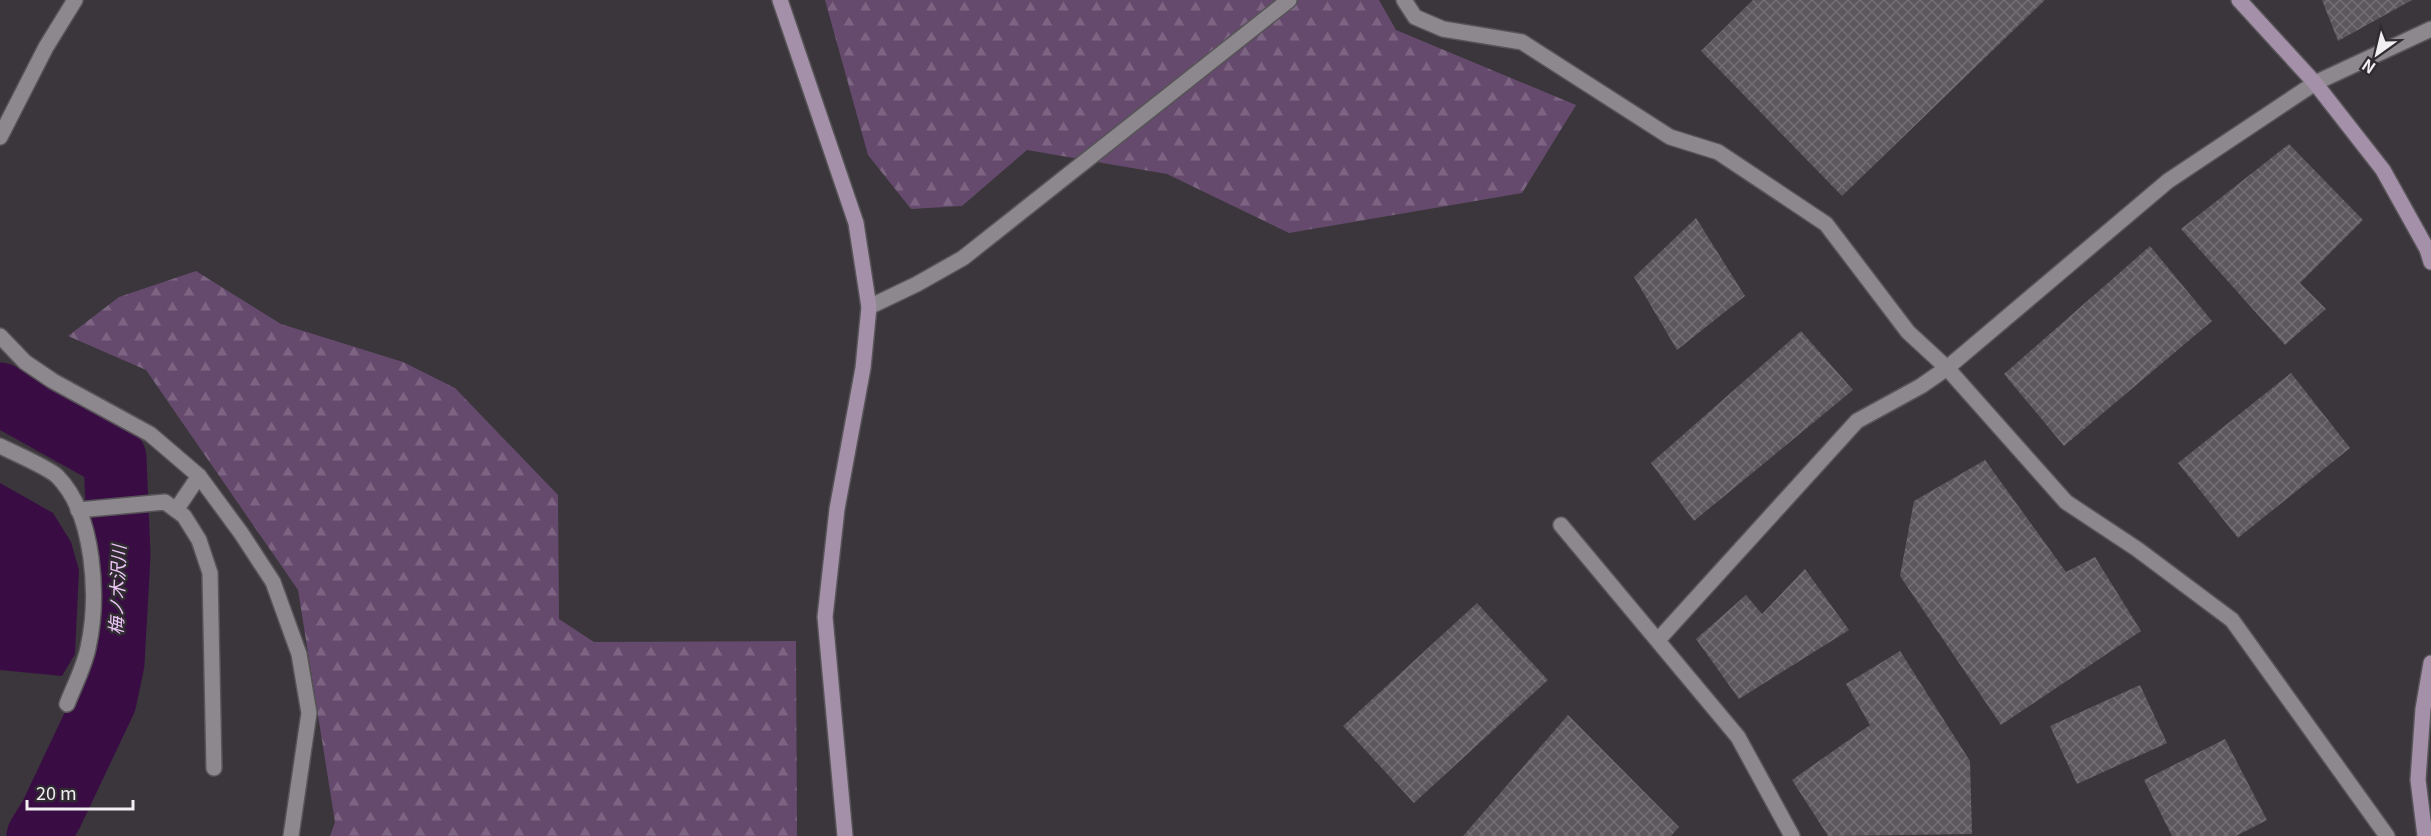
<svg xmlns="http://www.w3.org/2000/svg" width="2431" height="836" viewBox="0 0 2431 836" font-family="Georgia,'Noto Sans JP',serif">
  <defs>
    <pattern id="forest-firs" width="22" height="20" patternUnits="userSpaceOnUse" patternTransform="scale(1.5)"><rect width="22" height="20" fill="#654a6d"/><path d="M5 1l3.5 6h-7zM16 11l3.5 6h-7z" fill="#7c6482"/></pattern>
    <pattern id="building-cross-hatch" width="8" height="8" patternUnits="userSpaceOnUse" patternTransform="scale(1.5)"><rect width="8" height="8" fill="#5b575c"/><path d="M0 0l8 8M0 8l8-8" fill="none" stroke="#736f74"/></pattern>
  </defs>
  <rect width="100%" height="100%" fill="#3a363b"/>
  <g fill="url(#forest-firs)">
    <polygon points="825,0 1379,0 1396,30 1576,105 1522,193 1289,233 1167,174 1027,150 962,206 911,209 868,155"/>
    <polygon points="196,271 281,324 403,362 455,388 558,495 559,619 594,642 796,641 797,836 330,836 335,822 298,590 146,370 68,336 119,297"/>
  </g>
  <polygon fill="#390d44" points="0,483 53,513 71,542 79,570 75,654 62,676 0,670"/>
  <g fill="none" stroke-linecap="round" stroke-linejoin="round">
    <polyline stroke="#390d44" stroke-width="63" points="0,394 115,458 119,556 113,663 105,701 51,815 38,836"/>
  </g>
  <g fill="url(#building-cross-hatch)">
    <polygon points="1753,0 2045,0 1842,196 1701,51"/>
    <polygon points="2322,0 2412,0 2338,41"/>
    <polygon points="2289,144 2363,220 2300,283 2326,309 2285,345 2181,229"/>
    <polygon points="1696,218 1745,296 1677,350 1634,277"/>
    <polygon points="2150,246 2212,321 2064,446 2004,374"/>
    <polygon points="1801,331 1853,390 1694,521 1651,463"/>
    <polygon points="2291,373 2350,448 2238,538 2178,463"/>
    <polygon points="1985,460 2066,572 2095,557 2141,631 2001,725 1900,576 1914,501"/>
    <polygon points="1805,569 1849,630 1739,699 1696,639 1746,595 1762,614"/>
    <polygon points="1477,603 1548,680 1414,803 1343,726"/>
    <polygon points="1900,651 1970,761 1972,834 1828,836 1792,780 1870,725 1846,684"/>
    <polygon points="2140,685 2167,743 2077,784 2050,726"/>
    <polygon points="1568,715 1679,827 1671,836 1463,836"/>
    <polygon points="2225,739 2267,820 2236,836 2172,836 2144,780"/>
  </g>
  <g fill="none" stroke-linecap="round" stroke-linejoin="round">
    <g stroke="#575458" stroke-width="18">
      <g id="lane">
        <path d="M 0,446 C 14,453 47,467 57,476 C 95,514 99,598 88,648 C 84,667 74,686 67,704"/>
        <polyline points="78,510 165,502 184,516 199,540 210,573 214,768"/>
        <polyline points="176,510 199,476"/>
      </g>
    </g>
    <g stroke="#575458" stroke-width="18">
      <g id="street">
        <polyline points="1404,0 1415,17 1443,29 1522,42 1670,137 1718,152 1826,224 1908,332 1947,368 2066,502 2137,549 2232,620 2387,836"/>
        <polyline points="0,137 46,47 75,0"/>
        <polyline points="869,307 917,284 963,258 1289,0"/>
        <polyline points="0,336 25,362 53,381 150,434 199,476 241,533 273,582 299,654 309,713 291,836"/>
        <polyline points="1561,525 1738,737 1792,836"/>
        <polyline points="1658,640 1857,421 1921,386 1947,368 2168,181 2315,83 2431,29"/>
      </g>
    </g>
    <g stroke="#575458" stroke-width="18">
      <g id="secondary">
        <polyline points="780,0 856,223 869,307 863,368 837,509 825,617 845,836"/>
        <polyline points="2239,0 2315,83 2383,170 2427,249 2431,262"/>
        <polyline points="2425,836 2418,780 2423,709 2431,663"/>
      </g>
    </g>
    <use href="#lane" stroke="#8d888e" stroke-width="15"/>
    <use href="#street" stroke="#8d888e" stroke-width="15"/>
    <use href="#secondary" stroke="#a490a9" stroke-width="15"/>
  </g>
  <g text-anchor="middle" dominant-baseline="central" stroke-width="5" stroke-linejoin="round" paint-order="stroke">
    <g font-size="18" font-style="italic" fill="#eec6f9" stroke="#2f2b30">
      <text transform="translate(116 590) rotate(-88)">梅ノ木沢川</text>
    </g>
  </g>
  <g transform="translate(2377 54) rotate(214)" stroke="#2f2b30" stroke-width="4.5" paint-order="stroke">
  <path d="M0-4.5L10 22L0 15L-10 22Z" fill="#f2eff2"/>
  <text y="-9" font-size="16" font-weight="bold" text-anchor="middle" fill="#f2eff2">N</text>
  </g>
  <path d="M27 800v9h106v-9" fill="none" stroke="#f2eff2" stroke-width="3"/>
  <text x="36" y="800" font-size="18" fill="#f2eff2" stroke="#2f2b30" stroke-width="4.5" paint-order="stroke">20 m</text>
</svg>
